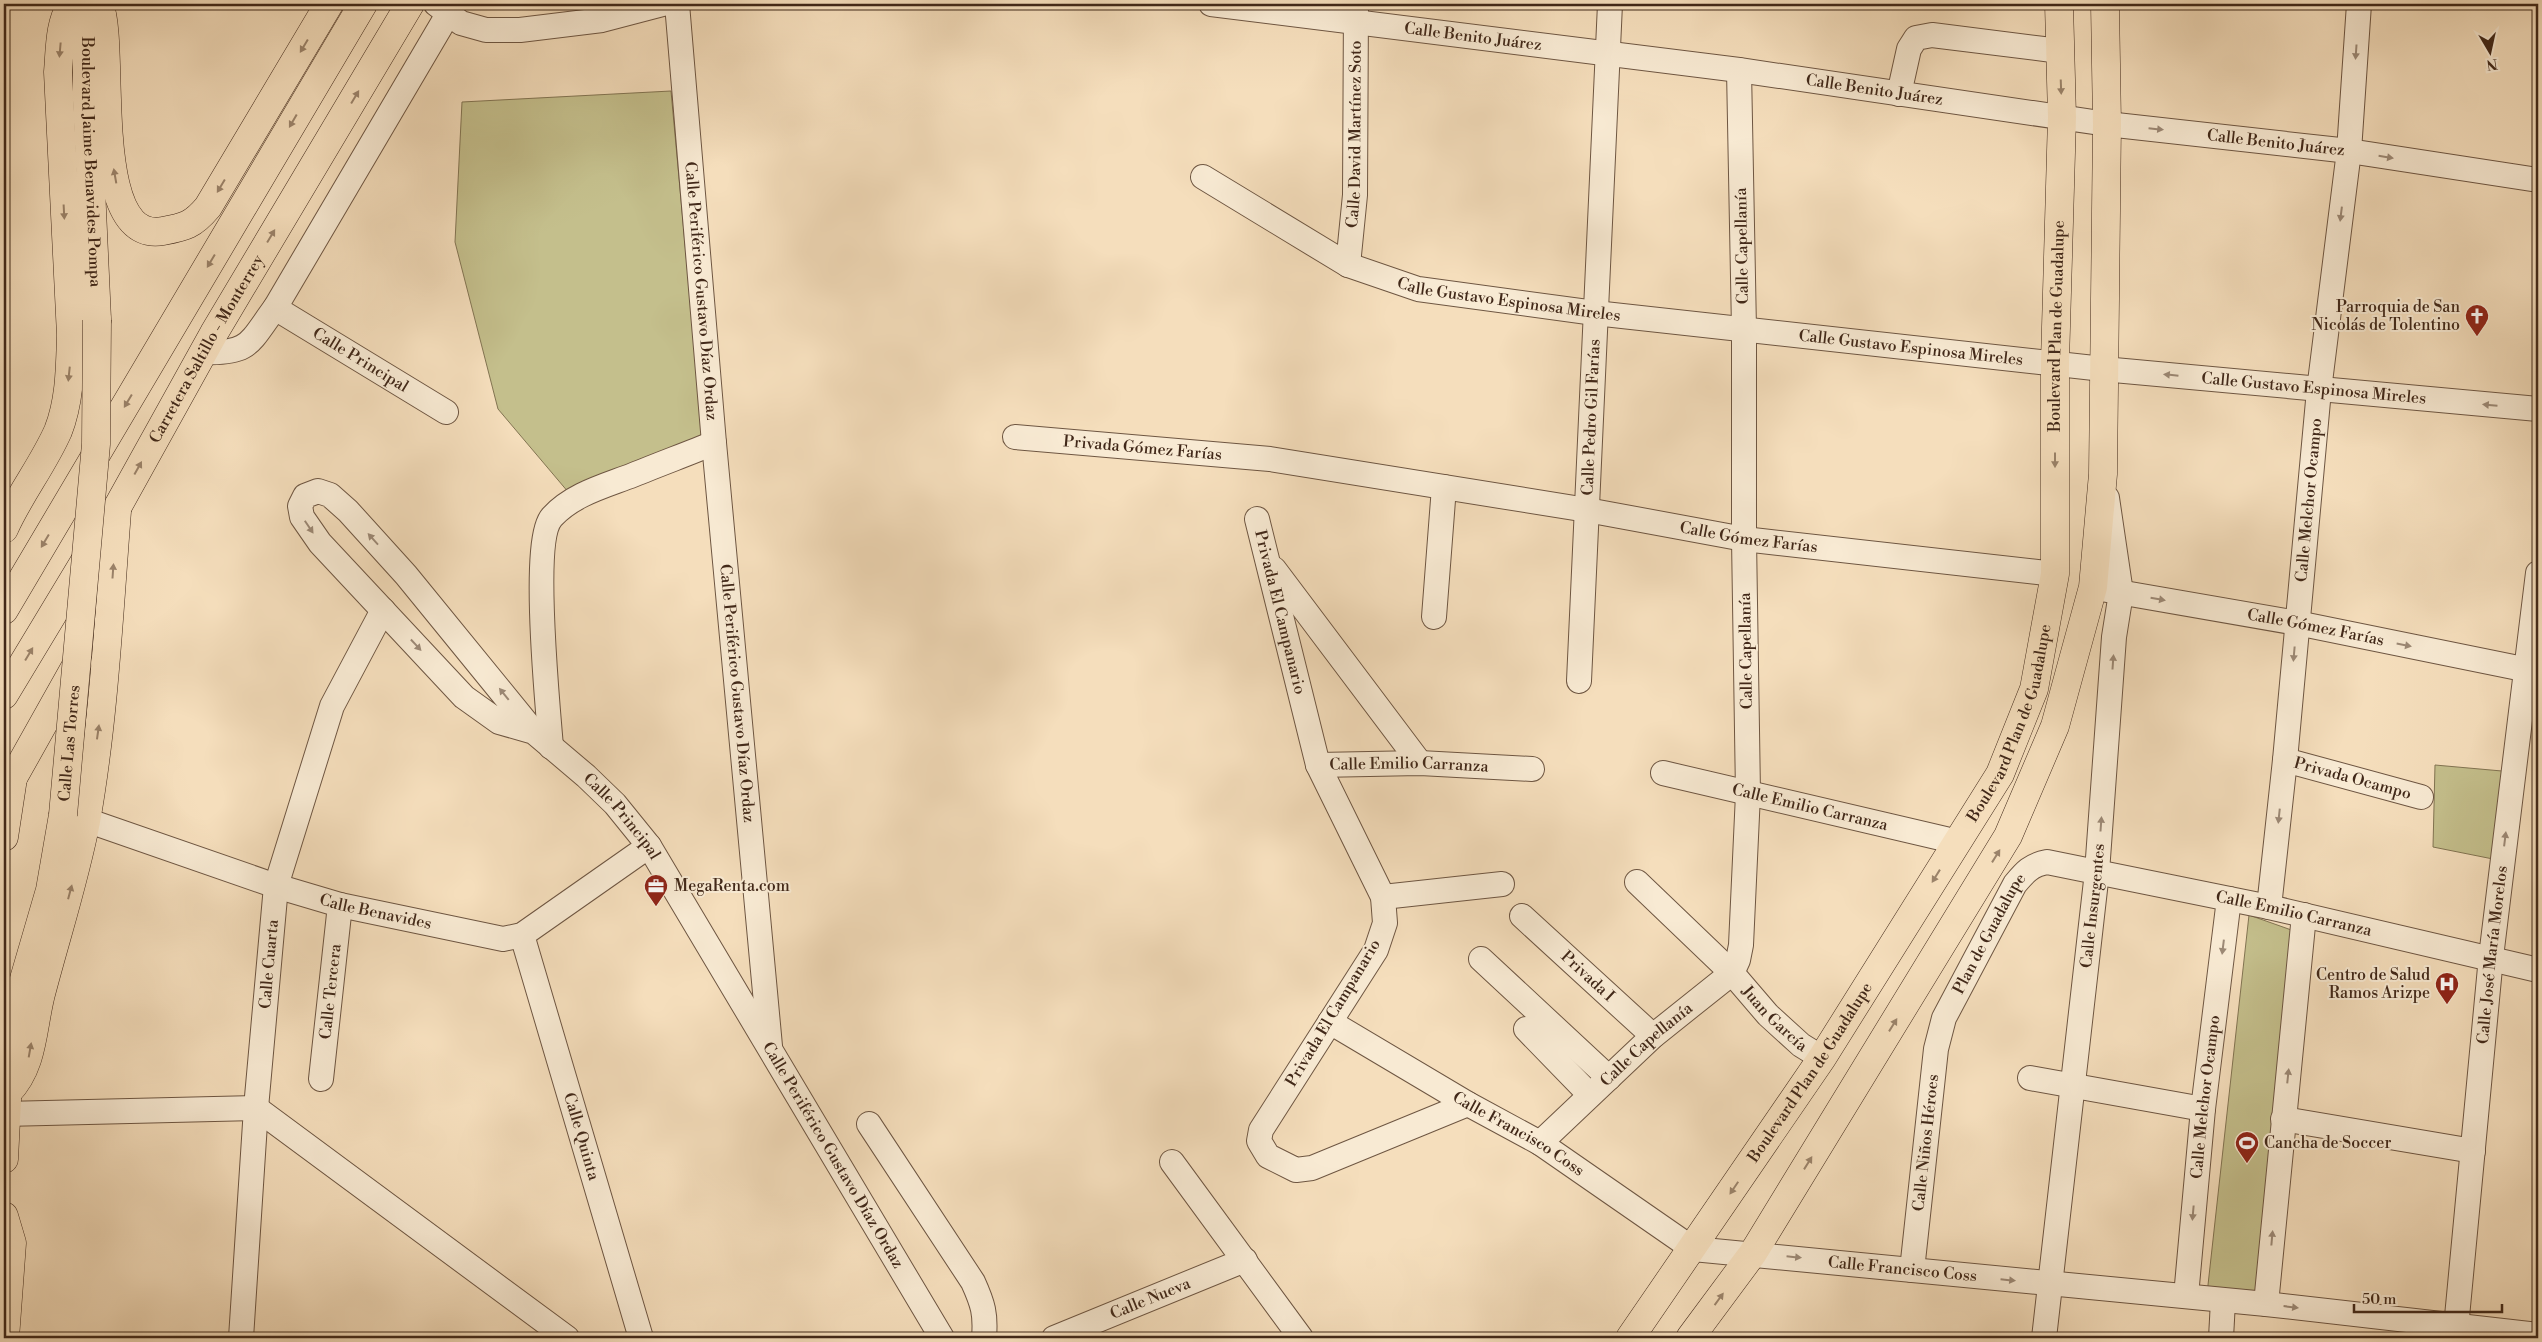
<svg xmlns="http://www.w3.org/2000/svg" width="2542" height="1342" viewBox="0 0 2542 1342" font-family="'Libre Bodoni',serif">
  <rect width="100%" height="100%" fill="#f5debc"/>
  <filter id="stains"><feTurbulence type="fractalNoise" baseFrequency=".004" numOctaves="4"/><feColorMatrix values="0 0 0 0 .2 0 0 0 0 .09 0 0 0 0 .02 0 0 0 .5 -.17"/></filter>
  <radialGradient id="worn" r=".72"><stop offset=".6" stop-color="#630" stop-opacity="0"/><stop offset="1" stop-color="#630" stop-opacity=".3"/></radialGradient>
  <g fill="#c4bf8c" stroke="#827452">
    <polygon points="671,91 704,450 569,493 498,409 455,242 462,102"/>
    <polygon points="2435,765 2513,772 2503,861 2433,847"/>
    <polygon points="2249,915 2297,932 2258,1298 2207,1294"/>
  </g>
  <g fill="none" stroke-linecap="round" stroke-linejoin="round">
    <g stroke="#6e5642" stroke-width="26">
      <g id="minor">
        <polyline points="436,4 461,23 486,30 520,30 602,20 663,4"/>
        <path id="s1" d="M 677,4 L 714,443 L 770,1046"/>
        <path id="s2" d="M 1211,4 L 1739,70 L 2107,124 L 2349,151 L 2538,180"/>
        <polyline points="1899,94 1909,49 1916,38 1932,35 2060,51"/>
        <path id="s3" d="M 1203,177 L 1348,265 L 1418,289 L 1595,313 L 2103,369 L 2538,409"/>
        <path id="s4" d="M 1348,265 L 1355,195 L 1356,4"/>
        <path id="s5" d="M 275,308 L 446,412"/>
        <path d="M 203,352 C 250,354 249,343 275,308 L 454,4"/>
        <path id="s6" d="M 1015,437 L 1270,459 L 1587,510 L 1744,539 L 2055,574"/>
        <path id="s7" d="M 1257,519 L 1318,765 L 1383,897 L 1385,923 L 1376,950 L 1261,1130 L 1259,1141 L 1268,1156 L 1296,1170 L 1312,1168 L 1468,1104"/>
        <polyline points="1274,569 1420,763"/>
        <path id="s8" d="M 2107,590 L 2297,623 L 2538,672"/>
        <polyline points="1434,617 1444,487"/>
        <path id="s9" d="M 1579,681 L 1610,4"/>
        <path id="s10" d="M 534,732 L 499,722 L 464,697 L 320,543 L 302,517 L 300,506 L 305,496 L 318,491 L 330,495 L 348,511 L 406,575 L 534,732 L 586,776 L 615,804 L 649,846 L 942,1338"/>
        <path d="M 551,747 C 548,709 531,540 552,517 C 573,494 605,486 633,475 C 660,464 687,454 714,443"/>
        <path id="s11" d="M 2285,760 L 2421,797"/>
        <path id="s12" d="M 1318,765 L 1420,763 L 1532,769"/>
        <path id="s13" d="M 1663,773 L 1958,842"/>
        <path id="s14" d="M 86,820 L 276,886 L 340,905 L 503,939 L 522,935 L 649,846"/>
        <path id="s15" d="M 1637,882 L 1732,973 L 1768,1015 L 1801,1045 L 1822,1058"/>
        <polyline points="1383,897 1502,884"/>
        <path id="s16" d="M 2269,907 L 2285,760 L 2319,390 L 2349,151 L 2359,4"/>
        <path id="s17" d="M 1522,916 L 1653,1036"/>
        <path id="s18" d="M 522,935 L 641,1338"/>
        <polyline points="1481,959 1609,1078"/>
        <path id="s19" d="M 1330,1022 L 1468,1104 L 1540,1143 L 1693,1249 L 2266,1304 L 2538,1335"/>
        <polyline points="1526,1029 1590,1095"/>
        <polyline points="2030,1078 2203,1109"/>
        <path id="s20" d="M 321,1079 L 340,905"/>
        <polyline points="4,1114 256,1108 567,1338"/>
        <polyline points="2283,1119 2473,1151"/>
        <path d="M 869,1124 L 973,1282 C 983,1304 986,1314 984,1338"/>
        <path id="s21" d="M 1540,1143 L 1653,1036 L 1732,973 L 1738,960 L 1741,945 L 1748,794 L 1744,539 L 1744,329 L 1739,70"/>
        <polyline points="1172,1162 1301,1338"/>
        <path id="s22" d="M 1912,1270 L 1936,1049 L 1944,1018 L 2015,884 C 2025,872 2031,865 2047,862 L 2269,907 L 2538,970"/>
        <path id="s23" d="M 2186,1296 L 2203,1109 L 2229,899"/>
        <polyline points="2266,1304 2304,915"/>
        <path id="s24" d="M 241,1338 L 256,1108 L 276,886 L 332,706 L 383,610"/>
        <path id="s25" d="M 1054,1338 L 1245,1260"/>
        <path id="s26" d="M 2044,1338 L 2097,872 L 2114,637 L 2121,593 L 2107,498"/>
        <polyline points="2221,1338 2223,1301"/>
        <path id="s27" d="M 2455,1338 L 2491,957 L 2538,573"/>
      </g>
    </g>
    <g stroke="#412819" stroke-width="29">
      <g id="major">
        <path id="s28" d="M 87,4 L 87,100 L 97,320"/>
        <polyline points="4,1159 8,1080 15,1010 50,890 63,815"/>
        <polyline points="4,1216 12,1243 5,1338"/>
        <path id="s29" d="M 1630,1338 L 1822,1058 L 2000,774 L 2034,689 L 2055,574 L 2055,362 L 2062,117 L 2059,4"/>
        <polyline points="1690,1338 1753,1253 2008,836 2055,726 2093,587 2103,474 2107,124 2105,4"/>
      </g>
    </g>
    <g stroke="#412819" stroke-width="29">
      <g id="highway">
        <path d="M 99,4 C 117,43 86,245 163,231 C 185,227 193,225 208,207 L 329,4"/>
        <path d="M 4,529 C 19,495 43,465 58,431 C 70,401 70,367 71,335 L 58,72 C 60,49 59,23 72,4"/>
        <polyline points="4,610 363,4"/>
        <path id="s30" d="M 4,695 L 118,506 L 214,333 L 410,4"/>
        <polyline points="4,777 13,778 4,837"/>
        <polyline points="13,778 78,662"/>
        <path d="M 8,1092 C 35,1064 32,1025 42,990 C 57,933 75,878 86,821 C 104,719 109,614 117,511"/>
      </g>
    </g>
    <use href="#minor" stroke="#f8ead3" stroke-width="24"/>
    <use href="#major" stroke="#f5debc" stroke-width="28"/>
    <use href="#highway" stroke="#f5debc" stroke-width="28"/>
    <g stroke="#412819" stroke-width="29" stroke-linecap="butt">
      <g id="major-bridge">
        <path id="s31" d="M 63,815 L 96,444 L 97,320"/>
      </g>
    </g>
    <use href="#major-bridge" stroke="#f5debc" stroke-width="28"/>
  </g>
  <defs><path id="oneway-solid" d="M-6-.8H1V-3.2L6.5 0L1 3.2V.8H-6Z" transform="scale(1.25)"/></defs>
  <g fill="#9b836a">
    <use href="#oneway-solid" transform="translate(304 46) rotate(121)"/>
    <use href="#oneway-solid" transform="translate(60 50) rotate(95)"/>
    <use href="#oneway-solid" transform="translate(2061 87) rotate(88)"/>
    <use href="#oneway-solid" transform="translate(355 97) rotate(-59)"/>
    <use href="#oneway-solid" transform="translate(293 121) rotate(120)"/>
    <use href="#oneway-solid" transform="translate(115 176) rotate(-100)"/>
    <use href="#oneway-solid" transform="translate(221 186) rotate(121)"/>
    <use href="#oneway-solid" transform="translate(64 212) rotate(87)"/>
    <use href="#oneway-solid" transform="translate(271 236) rotate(-59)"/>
    <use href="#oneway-solid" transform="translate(211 261) rotate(121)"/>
    <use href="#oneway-solid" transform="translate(69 374) rotate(96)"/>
    <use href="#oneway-solid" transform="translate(128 401) rotate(121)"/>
    <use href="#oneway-solid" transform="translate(2055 460) rotate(90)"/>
    <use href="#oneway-solid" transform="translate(138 468) rotate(-61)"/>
    <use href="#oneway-solid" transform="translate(45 541) rotate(121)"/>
    <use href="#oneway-solid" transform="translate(113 571) rotate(-86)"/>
    <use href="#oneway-solid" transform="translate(29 654) rotate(-59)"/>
    <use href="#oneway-solid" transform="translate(98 732) rotate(-82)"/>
    <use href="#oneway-solid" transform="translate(1996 856) rotate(-58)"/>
    <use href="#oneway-solid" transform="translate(1936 876) rotate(122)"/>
    <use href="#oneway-solid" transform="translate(70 892) rotate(-75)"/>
    <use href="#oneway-solid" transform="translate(1893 1025) rotate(-58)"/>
    <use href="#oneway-solid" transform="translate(30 1050) rotate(-80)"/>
    <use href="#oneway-solid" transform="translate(1808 1163) rotate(-58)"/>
    <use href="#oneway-solid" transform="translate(1734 1188) rotate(124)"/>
    <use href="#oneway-solid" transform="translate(1719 1299) rotate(-54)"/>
  </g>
  <g fill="#9c8976">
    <use href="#oneway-solid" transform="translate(2356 52) rotate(94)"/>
    <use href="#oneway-solid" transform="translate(2156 129) rotate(6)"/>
    <use href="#oneway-solid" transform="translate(2386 157) rotate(9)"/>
    <use href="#oneway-solid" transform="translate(2341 214) rotate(97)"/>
    <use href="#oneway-solid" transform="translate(2171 375) rotate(-174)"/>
    <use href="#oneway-solid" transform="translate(2490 405) rotate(-175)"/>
    <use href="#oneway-solid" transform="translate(309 527) rotate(56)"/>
    <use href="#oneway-solid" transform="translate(373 539) rotate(-132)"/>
    <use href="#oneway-solid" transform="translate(2158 599) rotate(10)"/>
    <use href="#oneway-solid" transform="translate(416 645) rotate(47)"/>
    <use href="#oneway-solid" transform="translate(2404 645) rotate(11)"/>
    <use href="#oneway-solid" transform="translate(2294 654) rotate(95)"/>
    <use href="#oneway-solid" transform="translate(2113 662) rotate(-86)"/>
    <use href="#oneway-solid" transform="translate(504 694) rotate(-129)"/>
    <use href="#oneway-solid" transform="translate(2279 816) rotate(96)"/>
    <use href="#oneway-solid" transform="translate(2101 824) rotate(-86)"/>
    <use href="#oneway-solid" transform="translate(2505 839) rotate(-83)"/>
    <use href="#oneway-solid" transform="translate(2223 947) rotate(97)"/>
    <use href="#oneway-solid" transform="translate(2288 1076) rotate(-84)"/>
    <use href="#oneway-solid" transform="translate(2193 1213) rotate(95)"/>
    <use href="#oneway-solid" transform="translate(2272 1238) rotate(-85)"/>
    <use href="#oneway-solid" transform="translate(1794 1257) rotate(6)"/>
    <use href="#oneway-solid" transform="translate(2008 1280) rotate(6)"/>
    <use href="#oneway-solid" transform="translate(2291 1307) rotate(7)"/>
  </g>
  <defs>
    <g id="church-pin" transform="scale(1.25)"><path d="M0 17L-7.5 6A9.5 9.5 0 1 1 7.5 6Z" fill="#8f2418" stroke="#f8ead3"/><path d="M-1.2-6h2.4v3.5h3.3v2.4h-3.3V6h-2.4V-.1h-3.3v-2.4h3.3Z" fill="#fff"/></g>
    <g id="office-pin" transform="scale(1.25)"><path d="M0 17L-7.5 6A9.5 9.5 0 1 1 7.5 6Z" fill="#8f2418" stroke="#f8ead3"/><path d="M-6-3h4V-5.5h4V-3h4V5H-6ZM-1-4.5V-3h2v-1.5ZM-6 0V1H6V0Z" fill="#fff"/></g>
    <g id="hospital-pin" transform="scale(1.25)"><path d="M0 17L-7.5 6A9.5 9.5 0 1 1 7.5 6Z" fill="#8f2418" stroke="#f8ead3"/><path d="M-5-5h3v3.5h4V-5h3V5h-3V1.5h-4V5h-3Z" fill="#fff"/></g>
    <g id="stadium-pin" transform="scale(1.25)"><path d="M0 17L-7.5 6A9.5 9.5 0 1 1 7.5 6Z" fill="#8f2418" stroke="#f8ead3"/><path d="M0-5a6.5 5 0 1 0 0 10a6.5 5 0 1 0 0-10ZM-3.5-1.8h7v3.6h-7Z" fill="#fff"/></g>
  </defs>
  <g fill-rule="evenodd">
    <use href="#church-pin" x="2477" y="316"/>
    <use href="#office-pin" x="656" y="886"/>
    <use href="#hospital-pin" x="2447" y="984"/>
    <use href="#stadium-pin" x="2247" y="1143"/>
  </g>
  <g text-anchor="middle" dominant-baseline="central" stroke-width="4" stroke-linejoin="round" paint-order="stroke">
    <g font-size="16" fill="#412819" stroke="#f8ead3">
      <text stroke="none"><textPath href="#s2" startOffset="264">Calle Benito Juárez</textPath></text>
      <text stroke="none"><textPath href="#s2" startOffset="669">Calle Benito Juárez</textPath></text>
      <text stroke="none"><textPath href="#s4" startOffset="131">Calle David Martínez Soto</textPath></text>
      <text stroke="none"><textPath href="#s2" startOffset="1074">Calle Benito Juárez</textPath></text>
      <text stroke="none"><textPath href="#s28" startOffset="158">Boulevard Jaime Benavides Pompa</textPath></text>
      <text transform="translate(1742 246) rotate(-91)">Calle Capellanía</text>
      <text stroke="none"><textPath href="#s1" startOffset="288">Calle Periférico Gustavo Díaz Ordaz</textPath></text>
      <text stroke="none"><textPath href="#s3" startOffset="335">Calle Gustavo Espinosa Mireles</textPath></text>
      <text stroke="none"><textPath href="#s29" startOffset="1131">Boulevard Plan de Guadalupe</textPath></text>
      <text stroke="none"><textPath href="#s3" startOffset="740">Calle Gustavo Espinosa Mireles</textPath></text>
      <text stroke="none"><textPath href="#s30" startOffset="401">Carretera Saltillo - Monterrey</textPath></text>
      <text stroke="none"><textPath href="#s5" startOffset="100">Calle Principal</textPath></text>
      <text stroke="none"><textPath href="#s3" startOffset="1145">Calle Gustavo Espinosa Mireles</textPath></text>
      <text stroke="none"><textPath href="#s9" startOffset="264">Calle Pedro Gil Farías</textPath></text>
      <text stroke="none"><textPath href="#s6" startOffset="128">Privada Gómez Farías</textPath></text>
      <text stroke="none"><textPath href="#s16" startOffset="409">Calle Melchor Ocampo</textPath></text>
      <text stroke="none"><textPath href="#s6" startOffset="741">Calle Gómez Farías</textPath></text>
      <text stroke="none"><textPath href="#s7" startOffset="96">Privada El Campanario</textPath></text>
      <text stroke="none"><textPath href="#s8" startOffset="212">Calle Gómez Farías</textPath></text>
      <text transform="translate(1746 651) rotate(-91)">Calle Capellanía</text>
      <text stroke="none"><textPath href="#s1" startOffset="692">Calle Periférico Gustavo Díaz Ordaz</textPath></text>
      <text stroke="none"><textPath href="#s29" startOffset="726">Boulevard Plan de Guadalupe</textPath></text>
      <text stroke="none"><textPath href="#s31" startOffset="72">Calle Las Torres</textPath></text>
      <text stroke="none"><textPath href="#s12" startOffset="91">Calle Emilio Carranza</textPath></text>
      <text stroke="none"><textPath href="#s11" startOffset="70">Privada Ocampo</textPath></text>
      <text stroke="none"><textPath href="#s13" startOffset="151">Calle Emilio Carranza</textPath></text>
      <text stroke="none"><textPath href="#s10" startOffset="806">Calle Principal</textPath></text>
      <text stroke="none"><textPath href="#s26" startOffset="435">Calle Insurgentes</textPath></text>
      <text stroke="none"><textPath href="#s14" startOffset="304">Calle Benavides</textPath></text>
      <text stroke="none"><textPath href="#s22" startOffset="698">Calle Emilio Carranza</textPath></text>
      <text stroke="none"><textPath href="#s22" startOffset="350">Plan de Guadalupe</textPath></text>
      <text stroke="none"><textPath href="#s27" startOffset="385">Calle José María Morelos</textPath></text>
      <text stroke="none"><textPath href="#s24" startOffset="375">Calle Cuarta</textPath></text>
      <text stroke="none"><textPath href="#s17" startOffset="89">Privada I</textPath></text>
      <text stroke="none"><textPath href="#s20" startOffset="88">Calle Tercera</textPath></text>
      <text transform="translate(1333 1013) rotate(-59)">Privada El Campanario</text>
      <text stroke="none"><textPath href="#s15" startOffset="194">Juan García</textPath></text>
      <text stroke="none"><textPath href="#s21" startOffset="145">Calle Capellanía</textPath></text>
      <text stroke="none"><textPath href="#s29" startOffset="321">Boulevard Plan de Guadalupe</textPath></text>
      <text stroke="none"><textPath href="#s23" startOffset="200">Calle Melchor Ocampo</textPath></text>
      <text stroke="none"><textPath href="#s19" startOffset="219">Calle Francisco Coss</textPath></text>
      <text stroke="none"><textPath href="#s18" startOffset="210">Calle Quinta</textPath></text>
      <text stroke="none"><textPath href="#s22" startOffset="128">Calle Niños Héroes</textPath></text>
      <text stroke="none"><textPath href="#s10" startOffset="1206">Calle Periférico Gustavo Díaz Ordaz</textPath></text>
      <text stroke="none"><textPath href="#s19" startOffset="639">Calle Francisco Coss</textPath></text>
      <text stroke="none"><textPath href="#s25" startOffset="104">Calle Nueva</textPath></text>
    </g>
    <g font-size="16" fill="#412819" stroke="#f8ead3" text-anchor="end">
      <text x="2460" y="307">Parroquia de San<tspan x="2460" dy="18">Nicolás de Tolentino</tspan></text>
      <text x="674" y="886" text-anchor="start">MegaRenta.com</text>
      <text x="2430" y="975">Centro de Salud<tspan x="2430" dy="18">Ramos Arizpe</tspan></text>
      <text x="2264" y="1143" text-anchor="start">Cancha de Soccer</text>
    </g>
  </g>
  <rect width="2542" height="1342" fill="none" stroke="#f5debc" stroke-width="20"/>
  <rect x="5" y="5" width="2532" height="1332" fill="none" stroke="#412819" stroke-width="2.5"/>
  <rect x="10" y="10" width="2522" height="1322" fill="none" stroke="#412819"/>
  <g transform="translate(2490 52) rotate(171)" stroke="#f8ead3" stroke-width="4" paint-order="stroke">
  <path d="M0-4L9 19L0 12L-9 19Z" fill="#412819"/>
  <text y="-8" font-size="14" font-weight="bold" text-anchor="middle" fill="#412819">N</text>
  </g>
  <path d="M2354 1304v8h148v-8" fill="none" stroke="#412819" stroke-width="2.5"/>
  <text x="2362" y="1304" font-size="15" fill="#412819" stroke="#f8ead3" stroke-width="4" paint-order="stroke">50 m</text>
  <rect width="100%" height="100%" filter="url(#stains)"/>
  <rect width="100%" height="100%" fill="url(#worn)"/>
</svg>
